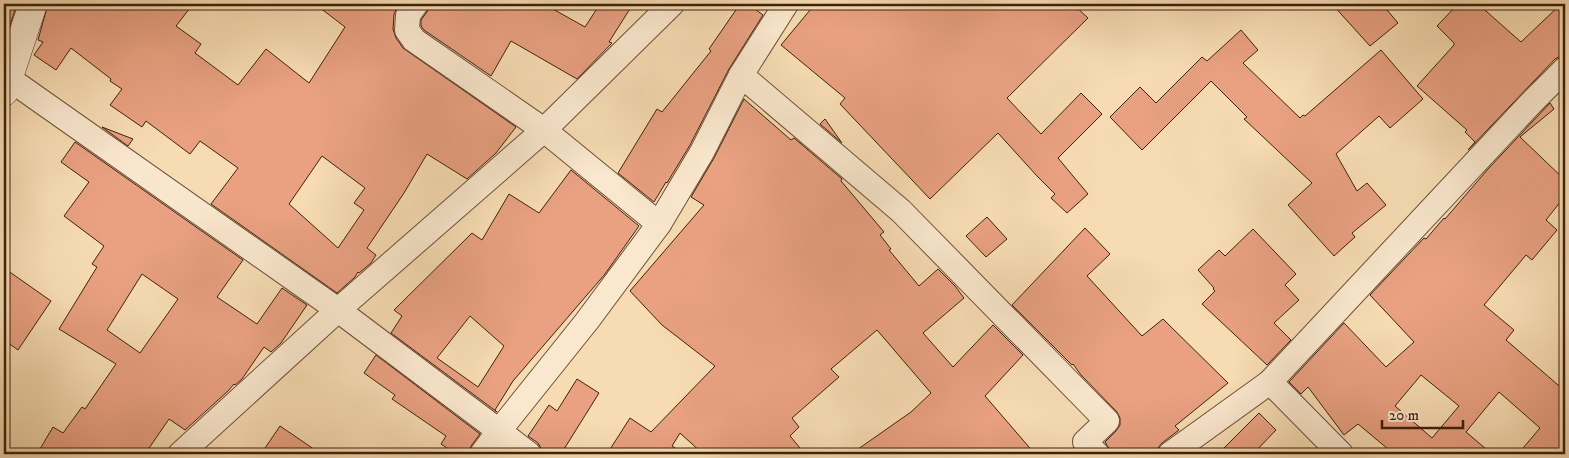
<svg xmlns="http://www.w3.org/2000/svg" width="1569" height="458" viewBox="0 0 1569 458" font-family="'IM FELL DW Pica',serif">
  <rect width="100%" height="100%" fill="#f7dcb3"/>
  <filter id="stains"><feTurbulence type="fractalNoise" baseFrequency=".004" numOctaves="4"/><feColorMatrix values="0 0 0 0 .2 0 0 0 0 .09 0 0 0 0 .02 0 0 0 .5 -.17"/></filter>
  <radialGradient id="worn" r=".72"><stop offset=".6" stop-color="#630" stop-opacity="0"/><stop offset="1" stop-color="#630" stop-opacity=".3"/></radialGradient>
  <g fill="#e9a181" stroke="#3d220a" fill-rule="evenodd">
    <polygon points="4,4 17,4 9,28 4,26"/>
    <path d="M 48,4 L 193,4 L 176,26 L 201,44 L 195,53 L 238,85 L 266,49 L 309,83 L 345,27 L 315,4 L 399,4 L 394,14 L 393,29 L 396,38 L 403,48 L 516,127 L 496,153 L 467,179 L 427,154 L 404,193 L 367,248 L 376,255 L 371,263 L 359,273 L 358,272 L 355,277 L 337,293 L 211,204 L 238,168 L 200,141 L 190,154 L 146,121 L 142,127 L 110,105 L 122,89 L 110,81 L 111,79 L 71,48 L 56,70 L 34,55 L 43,42 L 38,40 ZM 322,156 L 365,188 L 354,203 L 364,210 L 338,248 L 289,204 Z"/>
    <polygon points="429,4 544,4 585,27 600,4 633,4 609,42 612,43 611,44 577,79 511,41 491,76 424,30 421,26 421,20 427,12"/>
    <polygon points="740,4 748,4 763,15 729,69 690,145 667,183 666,182 654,202 618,173 657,109 662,112 711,51 709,49"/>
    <polygon points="815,4 1073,4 1088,18 1007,98 1041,134 1081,93 1102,114 1058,158 1088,194 1067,213 1051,198 1055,194 1037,176 998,133 930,199 840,104 845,98 781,45"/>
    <polygon points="1332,4 1382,4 1398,23 1370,46"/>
    <polygon points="1458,4 1478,4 1521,42 1561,4 1565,4 1565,56 1561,56 1555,59 1468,150 1475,142 1465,132 1467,130 1417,86 1454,45 1454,43 1437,26"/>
    <polygon points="1241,30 1258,50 1243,63 1300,118 1303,115 1305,116 1381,50 1423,99 1390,128 1379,116 1336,154 1357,191 1367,183 1386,205 1352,233 1355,237 1334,256 1288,205 1312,183 1244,119 1247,117 1211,81 1142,150 1110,117 1140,87 1156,103 1202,57 1207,61"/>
    <polygon points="744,99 791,140 794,138 842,179 841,181 884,232 880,235 891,249 889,250 919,286 938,269 955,286 964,298 923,333 953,367 993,325 1023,355 985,396 1035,454 851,454 911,412 931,393 877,330 831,369 839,377 792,418 799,427 790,436 805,454 703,454 680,433 672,446 684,454 607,454 630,418 651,432 715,366 662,325 630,291 704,205 691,197 714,158"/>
    <path d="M 1550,103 L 1554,109 L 1520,137 L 1565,180 L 1565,196 L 1546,220 L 1557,230 L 1532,260 L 1526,255 L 1484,305 L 1514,330 L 1506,340 L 1565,391 L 1565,442 L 1555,454 L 1518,454 L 1540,428 L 1499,392 L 1466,432 L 1492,454 L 1394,454 L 1358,424 L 1344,435 L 1308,387 L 1301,394 L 1289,382 L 1344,323 L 1386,367 L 1414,342 L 1370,295 L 1424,238 L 1426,239 L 1444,218 L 1445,219 L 1488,169 ZM 1421,375 L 1459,406 L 1432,438 L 1395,406 Z"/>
    <polygon points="825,119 842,143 820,124"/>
    <polygon points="102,127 133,139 128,146"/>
    <path d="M 75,142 L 243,260 L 217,297 L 257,324 L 282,288 L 307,305 L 281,343 L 271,352 L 264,347 L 242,379 L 235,385 L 234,384 L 228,391 L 185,430 L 169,419 L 145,454 L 37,454 L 53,427 L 63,433 L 82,407 L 85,409 L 116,364 L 59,329 L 97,267 L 92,264 L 104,246 L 64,216 L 89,182 L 61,162 ZM 142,274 L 178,299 L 140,353 L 107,330 Z"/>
    <path d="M 571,170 L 639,226 L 605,274 L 513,381 L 495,410 L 497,412 L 391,333 L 402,316 L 394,310 L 472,233 L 482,240 L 509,194 L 539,213 ZM 470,316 L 504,346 L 478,387 L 437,358 Z"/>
    <polygon points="987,217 1007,239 986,257 966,236"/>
    <polygon points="1085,228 1110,254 1087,276 1142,336 1163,319 1228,383 1175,426 1179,430 1162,443 1158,448 1156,454 1110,454 1110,450 1105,442 1116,431 1120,425 1120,418 1117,412 1081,375 1073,364 1072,365 1012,305"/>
    <polygon points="1253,229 1296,274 1285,285 1299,300 1274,323 1291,340 1267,365 1202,304 1215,291 1213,289 1214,288 1198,270 1219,250 1225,256"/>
    <polygon points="4,268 51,301 18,350 4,340"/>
    <polygon points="376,355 480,434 471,446 469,454 456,454 441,444 446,436 392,399 395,395 364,373"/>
    <polygon points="577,379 599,393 561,454 548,454 542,450 538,443 528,436 549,405 557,411"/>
    <polygon points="1259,413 1276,430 1253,454 1218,454"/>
    <polygon points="280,426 321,454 261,454"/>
  </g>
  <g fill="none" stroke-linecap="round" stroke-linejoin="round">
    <g stroke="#6c5034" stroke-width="26">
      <g id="street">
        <polyline points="416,4 408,15 407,30 414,40 544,130 659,224"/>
        <polyline points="741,75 901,211 1107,421 1085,442 1097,454"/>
        <polyline points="8,78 338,310 499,431 482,454"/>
        <polyline points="1270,382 1341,454"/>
        <polyline points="180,454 338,310 544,130 672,4"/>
        <polyline points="529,454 499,431 587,321 659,224 702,152 741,75 786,4"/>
        <polyline points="1170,454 1270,382 1531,103 1565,69"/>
      </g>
    </g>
    <g stroke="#3d220a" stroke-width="29">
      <polyline id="secondary" points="4,92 33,4"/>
    </g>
    <use href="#street" stroke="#fae8ce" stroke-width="24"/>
    <use href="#secondary" stroke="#fae8ce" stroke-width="28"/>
  </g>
  <rect width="1569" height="458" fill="none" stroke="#f7dcb3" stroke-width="20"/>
  <rect x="5" y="5" width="1559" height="448" fill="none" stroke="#3d220a" stroke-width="2.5"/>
  <rect x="10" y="10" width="1549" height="438" fill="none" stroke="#3d220a"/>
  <path d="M1382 420v8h81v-8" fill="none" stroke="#3d220a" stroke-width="2.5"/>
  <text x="1389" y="420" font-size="15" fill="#3d220a" stroke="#fae8ce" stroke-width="4" paint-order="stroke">20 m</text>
  <rect width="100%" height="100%" filter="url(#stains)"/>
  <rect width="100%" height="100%" fill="url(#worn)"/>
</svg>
